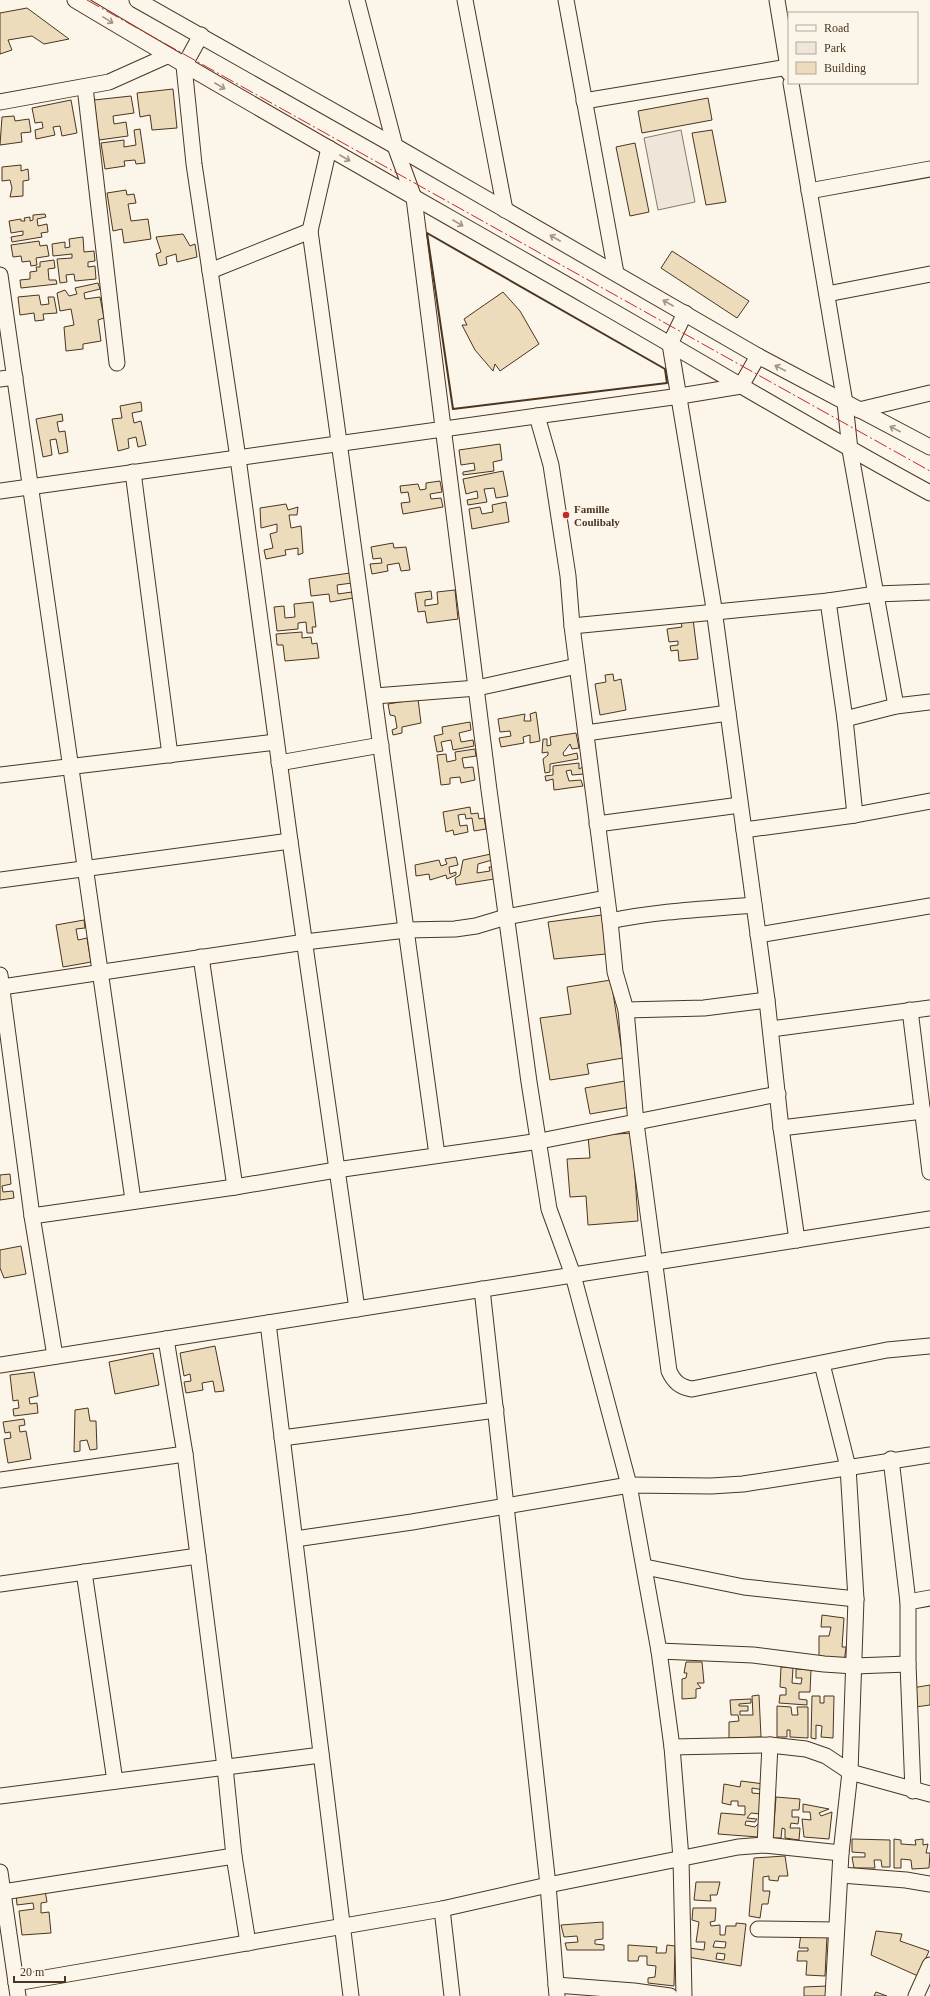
<svg xmlns="http://www.w3.org/2000/svg" width="930" height="1996" viewBox="0 0 930 1996" font-family="Georgia,serif">
  <rect width="100%" height="100%" fill="#fbf6e9"/>
  <polygon fill="#ede6d9" stroke="#887966" points="681,130 695,202 658,210 644,138"/>
  <g fill="#ecdcbc" stroke="#4a3520" fill-rule="evenodd">
    <polygon points="27,8 69,39 44,44 32,36 8,40 12,50 0,54 0,13"/>
    <polygon points="173,89 177,128 152,130 150,115 140,117 137,93"/>
    <polygon points="131,96 134,113 113,116 114,124 126,122 128,136 99,140 94,100"/>
    <polygon points="708,98 712,120 642,133 638,111"/>
    <polygon points="71,100 77,133 62,136 60,126 53,127 55,135 36,139 35,130 43,128 42,122 35,123 32,108"/>
    <polygon points="14,116 15,121 29,119 31,132 21,133 22,142 0,145 2,117"/>
    <polygon points="140,129 145,163 136,164 135,160 124,161 125,166 105,169 101,143 124,140 124,147 136,145 134,130"/>
    <polygon points="712,130 726,202 706,205 692,133"/>
    <polygon points="635,143 649,212 630,216 616,147"/>
    <polygon points="21,165 21,171 28,169 29,180 23,181 23,196 10,197 12,188 10,180 2,181 2,167"/>
    <polygon points="126,190 127,195 134,194 136,203 128,204 131,221 148,219 151,239 124,243 122,229 113,231 107,193"/>
    <polygon points="45,214 46,217 37,219 38,226 47,224 48,232 41,233 42,237 12,242 11,237 23,235 23,231 11,233 9,221 21,219 21,221 25,221 24,218 30,217 30,221 33,220 33,215"/>
    <polygon points="183,234 190,246 195,244 197,257 177,262 176,254 166,257 167,264 159,266 156,254 161,252 156,237"/>
    <polygon points="83,237 84,252 94,251 95,261 88,262 88,267 95,266 96,279 75,281 74,274 66,275 67,282 60,283 57,259 72,258 72,254 53,256 52,244 65,242 65,248 70,247 69,239"/>
    <polygon points="39,241 40,246 47,245 49,256 36,258 37,265 31,266 30,261 22,262 21,256 13,257 11,245"/>
    <polygon points="672,251 749,301 737,318 661,268"/>
    <polygon points="54,260 55,268 48,269 49,280 56,280 57,284 21,288 20,280 30,279 30,272 37,271 36,267 40,267 40,262"/>
    <polygon points="98,283 100,289 84,293 85,299 100,297 104,318 98,320 101,341 83,344 83,349 66,351 64,327 74,325 71,309 60,311 57,293 65,290 69,296 77,294 75,288"/>
    <polygon points="503,292 520,311 539,344 500,371 495,364 493,371 475,350 462,325 467,325 464,319"/>
    <polygon points="39,295 41,305 49,304 48,297 54,297 57,313 43,314 44,320 35,321 34,313 20,315 18,297"/>
    <polygon points="141,402 142,411 132,413 134,423 141,421 146,445 138,447 136,437 128,439 129,448 118,451 112,419 122,418 120,406"/>
    <polygon points="62,414 63,421 57,422 59,432 65,431 68,452 59,454 56,439 50,440 52,455 43,457 36,419"/>
    <polygon points="500,444 502,460 493,462 494,471 463,475 463,472 475,470 474,463 461,465 459,450"/>
    <polygon points="503,471 508,496 496,498 494,488 484,489 487,502 468,505 467,500 478,498 477,491 466,494 463,479"/>
    <polygon points="440,481 442,492 430,494 431,499 441,498 443,507 403,514 401,503 410,502 408,492 401,493 400,486 418,484 420,490 426,489 426,483"/>
    <polygon points="506,502 509,522 472,529 469,509 480,507 482,514 493,512 492,505"/>
    <polygon points="286,504 288,510 298,507 297,515 289,515 291,528 301,526 303,553 298,555 298,548 285,550 286,555 266,559 264,550 273,548 270,534 277,532 277,524 261,528 260,508"/>
    <polygon points="393,543 394,548 406,547 410,570 401,571 399,563 387,565 388,571 372,574 370,564 382,563 381,558 373,559 371,547"/>
    <polygon points="350,573 352,583 337,585 338,594 352,592 353,598 330,602 329,594 311,596 309,579"/>
    <polygon points="455,590 458,619 427,623 425,611 418,612 415,593 431,591 432,599 425,600 425,606 438,604 437,592"/>
    <polygon points="313,602 316,627 312,627 313,633 307,633 306,622 298,623 298,629 277,631 274,607 284,606 285,618 295,617 294,604"/>
    <polygon points="693,619 698,659 679,661 678,650 671,651 670,646 678,645 678,641 669,642 667,629 682,627 681,621"/>
    <polygon points="302,632 302,638 311,637 312,644 317,643 319,658 285,661 283,645 277,645 276,634"/>
    <polygon points="613,674 614,681 621,679 626,710 600,715 595,684 606,682 605,675"/>
    <polygon points="418,699 421,723 402,727 402,733 393,735 392,730 397,728 395,716 390,715 388,704"/>
    <polygon points="536,712 540,741 530,743 530,735 523,737 524,743 501,747 499,738 511,736 510,731 500,732 498,719 525,714 524,721 531,721 530,714"/>
    <polygon points="470,722 471,730 459,733 461,742 473,740 474,746 453,750 451,740 441,742 443,751 437,752 434,736 443,734 442,727"/>
    <polygon points="576,733 579,748 572,749 570,744 563,753 564,756 577,753 578,759 550,764 550,772 545,773 543,759 548,755 548,752 542,753 543,739 547,739 547,746 551,745 550,737"/>
    <polygon points="475,749 476,756 462,758 464,768 473,767 475,780 461,783 460,777 450,778 450,784 441,785 437,755 446,754 447,762 456,760 455,752"/>
    <polygon points="579,763 579,769 583,767 584,774 572,775 571,770 566,771 569,781 581,780 583,786 554,790 553,779 546,781 545,776 553,775 553,766"/>
    <polygon points="470,807 471,814 478,813 479,819 484,818 486,829 474,831 472,818 466,819 465,814 458,815 460,826 467,825 468,832 454,835 453,830 446,832 443,812"/>
    <polygon points="491,854 492,860 478,864 477,873 490,871 489,867 494,867 494,879 456,885 455,878 460,875 463,860"/>
    <polygon points="456,857 458,865 449,867 450,874 456,872 456,875 447,879 446,875 430,880 429,874 416,876 415,865 439,860 441,866 447,864 445,859"/>
    <polygon points="602,915 606,954 554,959 548,922"/>
    <polygon points="84,920 85,928 76,929 78,940 87,938 91,962 63,967 56,925"/>
    <polygon points="611,980 623,1058 587,1064 589,1074 550,1080 540,1018 571,1014 567,987"/>
    <polygon points="625,1081 630,1107 590,1114 585,1088"/>
    <polygon points="632,1133 638,1221 588,1225 586,1196 570,1197 567,1159 590,1158 588,1136"/>
    <polygon points="10,1174 11,1184 2,1186 3,1192 13,1191 14,1198 0,1200 0,1175"/>
    <polygon points="21,1246 26,1274 4,1278 0,1268 0,1250"/>
    <polygon points="215,1346 224,1391 215,1392 213,1381 202,1383 203,1390 186,1393 184,1382 191,1381 190,1374 184,1376 180,1353"/>
    <polygon points="153,1353 159,1385 115,1394 109,1362"/>
    <polygon points="34,1372 38,1396 29,1398 30,1404 37,1403 38,1413 14,1416 13,1409 19,1408 18,1400 13,1401 10,1375"/>
    <polygon points="88,1408 90,1421 96,1421 97,1449 90,1450 87,1440 80,1441 80,1451 74,1452 75,1410"/>
    <polygon points="24,1419 25,1425 19,1426 20,1432 26,1431 31,1459 8,1463 4,1439 11,1438 10,1432 5,1433 3,1422"/>
    <polygon points="822,1615 844,1618 842,1647 846,1647 844,1663 819,1658 819,1636 829,1636 831,1627 821,1627"/>
    <polygon points="686,1662 702,1662 704,1683 697,1683 701,1688 696,1689 696,1698 682,1699 682,1679 686,1678 687,1673 684,1673"/>
    <polygon points="781,1667 793,1668 792,1683 801,1684 802,1678 796,1678 796,1669 811,1670 810,1692 799,1692 799,1699 807,1700 807,1705 779,1703 780,1695 786,1695 786,1688 780,1687"/>
    <polygon points="930,1685 930,1705 915,1707 912,1688"/>
    <polygon points="759,1695 761,1737 729,1738 729,1722 739,1721 738,1715 731,1715 730,1700 751,1699 751,1703 739,1704 739,1706 748,1706 748,1711 740,1711 740,1715 753,1715 752,1696"/>
    <polygon points="812,1696 820,1696 820,1703 824,1703 824,1696 834,1696 833,1738 821,1737 822,1726 816,1725 816,1739 811,1738"/>
    <polygon points="777,1706 791,1707 792,1715 798,1715 797,1707 808,1707 808,1738 790,1737 790,1730 787,1730 787,1737 777,1737"/>
    <polygon points="741,1781 764,1784 764,1790 752,1788 752,1793 763,1794 761,1814 751,1813 747,1818 757,1819 755,1822 746,1821 745,1825 755,1827 760,1822 758,1837 718,1834 721,1813 745,1815 745,1806 738,1806 738,1801 731,1801 731,1805 722,1803 724,1784 740,1787"/>
    <polygon points="776,1797 800,1799 799,1810 792,1810 792,1817 799,1817 798,1824 791,1823 790,1828 800,1828 799,1840 785,1838 785,1829 782,1828 781,1838 773,1838"/>
    <polygon points="803,1804 829,1809 819,1813 821,1816 832,1812 829,1839 804,1837 802,1819 811,1820 810,1812 803,1812"/>
    <polygon points="852,1839 890,1840 890,1867 882,1867 881,1860 874,1860 875,1868 854,1868 852,1857 865,1857 865,1853 852,1852"/>
    <polygon points="894,1839 901,1840 901,1844 916,1845 915,1840 923,1839 923,1845 928,1844 926,1853 930,1853 929,1868 912,1869 911,1860 901,1859 901,1868 894,1868"/>
    <polygon points="785,1856 788,1876 779,1876 778,1881 769,1880 769,1876 763,1877 763,1891 770,1891 768,1904 762,1904 760,1918 749,1916 754,1858"/>
    <polygon points="696,1882 720,1882 717,1895 710,1895 711,1901 694,1900"/>
    <polygon points="45,1890 47,1902 41,1903 41,1913 49,1912 51,1933 22,1935 19,1911 34,1909 33,1903 17,1905 16,1893"/>
    <path d="M 693,1908 L 716,1908 L 715,1921 L 710,1922 L 711,1926 L 720,1925 L 720,1935 L 725,1935 L 726,1926 L 736,1926 L 736,1923 L 746,1924 L 741,1966 L 688,1957 L 689,1948 L 704,1950 L 705,1942 L 696,1942 L 699,1922 L 692,1920 ZM 715,1941 L 726,1942 L 725,1948 L 713,1947 ZM 717,1953 L 725,1954 L 724,1960 L 716,1959 Z"/>
    <polygon points="603,1922 603,1939 595,1940 595,1944 604,1945 604,1950 567,1950 565,1943 578,1942 577,1936 564,1937 561,1925"/>
    <polygon points="876,1931 902,1934 900,1941 929,1951 918,1976 871,1955"/>
    <polygon points="801,1934 827,1935 825,1976 806,1975 807,1961 797,1961 798,1951 808,1951 808,1948 799,1948"/>
    <polygon points="628,1945 657,1947 656,1953 666,1953 667,1945 675,1946 674,1986 648,1983 648,1978 655,1977 656,1966 647,1965 647,1956 639,1956 638,1961 628,1961"/>
    <polygon points="827,1986 827,1996 804,1996 804,1987"/>
    <polygon points="876,1992 887,1996 874,1996"/>
  </g>
  <g fill="none" stroke-linecap="round" stroke-linejoin="round">
    <g stroke="#4a3520" stroke-width="17">
      <g id="street">
        <path d="M 75,0 C 245,102 418,199 590,298 C 704,363 815,431 930,493"/>
        <polyline points="137,0 395,146 758,356 930,447"/>
        <polyline points="357,0 395,146 414,198 489,790 529,1082 549,1209 573,1275 629,1485 659,1651 672,1747 681,1858 684,1996"/>
        <polyline points="465,0 505,210"/>
        <polyline points="566,0 616,273"/>
        <polyline points="777,0 789,73"/>
        <polyline points="201,35 184,66 194,164 238,458 290,841 357,1309"/>
        <polyline points="791,83 845,403 850,450 896,706"/>
        <polyline points="85,87 117,363"/>
        <polyline points="584,101 788,67"/>
        <polyline points="0,102 109,82 167,56"/>
        <polyline points="329,148 310,231 437,1155"/>
        <polyline points="809,191 930,169"/>
        <polyline points="210,271 310,231"/>
        <polyline points="0,275 133,1200"/>
        <polyline points="827,294 930,274"/>
        <polyline points="685,313 670,344 713,602 767,1000 781,1128 797,1240"/>
        <polyline points="0,379 15,377"/>
        <polyline points="859,410 930,393"/>
        <path d="M 537,416 L 551,465 L 568,576 L 572,626 L 610,921 L 615,972 L 626,1010 L 636,1123 L 669,1371 C 674,1382 680,1387 692,1389 L 887,1350 L 930,1346"/>
        <polyline points="133,472 170,755"/>
        <polyline points="0,491 680,396 741,386 758,356"/>
        <polyline points="828,601 845,719 855,815"/>
        <polyline points="572,626 828,601 876,594 930,592"/>
        <polyline points="375,696 477,688 577,666"/>
        <polyline points="845,719 896,706 930,702"/>
        <polyline points="586,733 728,713"/>
        <polyline points="279,763 381,745"/>
        <polyline points="0,775 276,742"/>
        <polyline points="597,824 740,805"/>
        <polyline points="744,830 855,815 930,801"/>
        <polyline points="0,880 290,841"/>
        <path d="M 610,921 C 657,911 705,909 754,905"/>
        <polyline points="758,935 930,906"/>
        <polyline points="201,957 235,1187"/>
        <polyline points="0,975 32,1216 55,1356"/>
        <polyline points="2,987 305,942 406,930 455,929 476,926 506,917 606,898"/>
        <polyline points="626,1010 704,1008 767,1000"/>
        <polyline points="910,1010 930,1172"/>
        <polyline points="771,1029 930,1008"/>
        <polyline points="781,1128 923,1111"/>
        <polyline points="32,1216 235,1187 336,1170 540,1141 778,1094"/>
        <polyline points="482,1289 548,1885 557,1996"/>
        <polyline points="268,1323 351,1996"/>
        <polyline points="166,1339 185,1454 225,1767 234,1856 248,1943"/>
        <polyline points="822,1364 848,1467 856,1599 850,1772 841,1853 833,1996"/>
        <polyline points="0,1365 930,1219"/>
        <polyline points="282,1438 496,1410"/>
        <polyline points="891,1459 908,1602 908,1664 913,1791"/>
        <polyline points="0,1480 185,1454"/>
        <polyline points="295,1539 412,1522 629,1485 711,1486 743,1484 930,1455"/>
        <polyline points="645,1567 744,1587 856,1599"/>
        <polyline points="84,1572 115,1781"/>
        <polyline points="0,1584 198,1556"/>
        <polyline points="908,1602 930,1598"/>
        <polyline points="659,1651 753,1655 824,1664 854,1666 908,1664"/>
        <polyline points="672,1747 770,1745 806,1749 826,1756 850,1772 930,1794"/>
        <polyline points="0,1796 321,1755"/>
        <polyline points="765,1845 770,1745"/>
        <polyline points="0,1872 18,1996"/>
        <polyline points="841,1875 906,1880 930,1884"/>
        <polyline points="3,1892 234,1856"/>
        <polyline points="442,1909 452,1996"/>
        <polyline points="758,1929 836,1930"/>
        <polyline points="16,1983 442,1909 548,1885 738,1847 765,1845 841,1853"/>
        <polyline points="556,1985 634,1991 670,1996"/>
        <polyline points="916,1996 930,1965"/>
      </g>
    </g>
    <use href="#street" stroke="#fbf6e9" stroke-width="15"/>
    <polygon stroke="#4a3520" stroke-width="2" points="427,233 665,369 667,383 453,409"/>
    <polyline stroke="#c62828" stroke-width="1" stroke-dasharray="14 3 2 3" stroke-linecap="butt" points="87,0 930,471"/>
  </g>
  <defs><path id="oneway-shaft" d="M-6 0H5M1.5-3L5.5 0L1.5 3" fill="none" stroke-width="1.6" stroke-linecap="round" stroke-linejoin="round"/></defs>
  <g stroke="#a29684">
    <use href="#oneway-shaft" transform="translate(108 20) rotate(31)"/>
    <use href="#oneway-shaft" transform="translate(220 86) rotate(30)"/>
    <use href="#oneway-shaft" transform="translate(345 158) rotate(30)"/>
    <use href="#oneway-shaft" transform="translate(458 223) rotate(30)"/>
    <use href="#oneway-shaft" transform="translate(555 238) rotate(-150)"/>
    <use href="#oneway-shaft" transform="translate(668 303) rotate(-150)"/>
    <use href="#oneway-shaft" transform="translate(780 368) rotate(-152)"/>
    <use href="#oneway-shaft" transform="translate(895 429) rotate(-153)"/>
  </g>
  <circle fill="#c62828" stroke="#fbf6e9" stroke-width="1.5" cx="566" cy="515" r="4"/>
  <g text-anchor="middle" dominant-baseline="central" stroke-width="3" stroke-linejoin="round" paint-order="stroke">
    <g font-size="11" font-weight="bold" fill="#4a3520" stroke="#fbf6e9" text-anchor="start">
      <text x="574" y="509">Famille<tspan x="574" dy="13">Coulibaly</tspan></text>
    </g>
  </g>
  <rect x="788" y="12" width="130" height="72" fill="#fbf6e9" stroke="#b4a999"/>
  <rect x="796" y="25" width="20" height="6" fill="#fbf6e9" stroke="#b4a999"/>
  <text x="824" y="32" font-size="12" fill="#4a3520">Road</text>
  <rect x="796" y="42" width="20" height="12" fill="#ede6d9" stroke="#b4a999"/>
  <text x="824" y="52" font-size="12" fill="#4a3520">Park</text>
  <rect x="796" y="62" width="20" height="12" fill="#ecdcbc" stroke="#b4a999"/>
  <text x="824" y="72" font-size="12" fill="#4a3520">Building</text>
  <path d="M14 1976v6h51v-6" fill="none" stroke="#4a3520" stroke-width="2"/>
  <text x="20" y="1976" font-size="12" fill="#4a3520" stroke="#fbf6e9" stroke-width="3" paint-order="stroke">20 m</text>
</svg>
